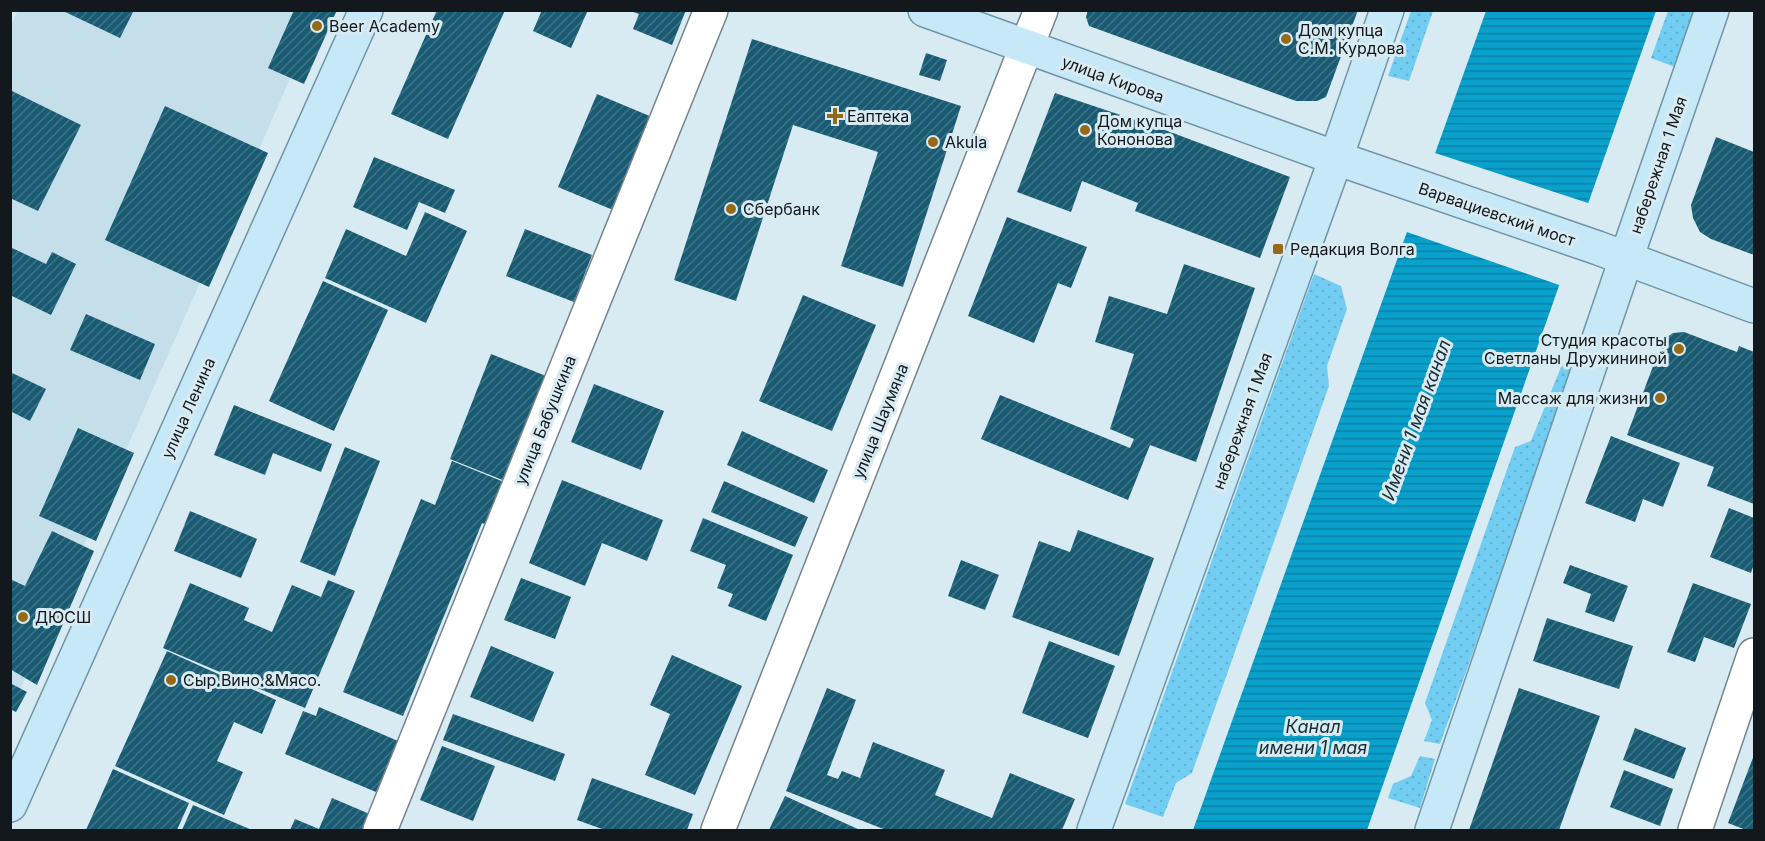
<svg xmlns="http://www.w3.org/2000/svg" width="1765" height="841" viewBox="0 0 1765 841" font-family="Inter,sans-serif">
  <defs>
    <pattern id="grass-dots" width="8" height="8" patternUnits="userSpaceOnUse" patternTransform="scale(1.5)"><rect width="8" height="8" fill="#72cdf2"/><path d="M2 2h.1M6 6h.1" fill="none" stroke="#62afcf" stroke-width="1.8" stroke-linecap="round"/></pattern>
    <pattern id="water-rules" width="6" height="5" patternUnits="userSpaceOnUse" patternTransform="scale(1.5)"><rect width="6" height="5" fill="#09a0cc"/><path d="M0 2.5h6" fill="none" stroke="#0881a5"/></pattern>
    <pattern id="building-hatch" width="6" height="6" patternUnits="userSpaceOnUse" patternTransform="scale(1.5)"><rect width="6" height="6" fill="#185b73"/><path d="M-1 1l2-2M0 6l6-6M5 7l2-2" fill="none" stroke="#407385"/></pattern>
  </defs>
  <rect width="100%" height="100%" fill="#d8eaf2"/>
  <polygon fill="#c4dfea" points="18,10 320,11 11,710 11,26"/>
  <g fill="url(#grass-dots)">
    <polygon points="1411,11 1433,11 1409,81 1388,76"/>
    <polygon points="1668,11 1701,11 1680,69 1651,58"/>
    <polygon points="1314,274 1341,286 1347,309 1327,366 1329,386 1192,773 1176,783 1163,817 1125,804"/>
    <polygon points="1580,354 1440,744 1424,741 1432,720 1425,703 1515,447 1531,441 1561,367"/>
    <polygon points="1420,756 1435,759 1420,808 1388,798 1393,784 1411,776"/>
  </g>
  <polygon fill="url(#water-rules)" points="1486,11 1656,11 1367,830 1193,830"/>
  <polygon fill="#d8eaf2" points="1432,152 1591,204 1562,286 1404,231"/>
  <g fill="url(#building-hatch)">
    <polygon points="61,10 134,10 120,38"/>
    <polygon points="294,10 337,10 304,84 268,68"/>
    <polygon points="437,10 505,10 448,139 391,114"/>
    <polygon points="542,10 588,10 571,48 533,31"/>
    <polygon points="686,10 672,45 633,29 639,14 630,11"/>
    <polygon points="1088,10 1358,10 1326,97 1317,101 1296,101 1089,26 1086,17"/>
    <polygon points="752,39 961,106 903,287 841,266 878,152 793,125 736,301 674,280"/>
    <polygon points="926,53 947,60 940,81 919,75"/>
    <polygon points="10,90 81,125 38,211 10,198"/>
    <polygon points="1055,93 1165,130 1290,177 1260,258 1135,211 1138,203 1082,181 1071,212 1017,192"/>
    <polygon points="597,94 652,117 613,210 558,187"/>
    <polygon points="165,106 268,153 209,287 105,240"/>
    <polygon points="1716,137 1754,152 1754,255 1711,239 1700,232 1693,218 1691,205"/>
    <polygon points="374,157 455,190 445,213 419,202 407,230 353,207"/>
    <polygon points="425,212 467,231 426,323 325,278 346,229 406,256"/>
    <polygon points="1007,217 1087,247 1071,288 1058,283 1034,343 968,316"/>
    <polygon points="525,229 592,255 574,302 506,276"/>
    <polygon points="10,247 46,264 52,252 76,264 51,315 10,295"/>
    <polygon points="1184,264 1255,288 1196,462 1150,445 1128,500 981,439 1000,395 1130,448 1134,439 1110,429 1134,354 1095,342 1109,296 1167,314"/>
    <polygon points="323,281 388,310 334,431 269,401"/>
    <polygon points="803,295 876,325 832,431 759,401"/>
    <polygon points="86,314 155,344 140,380 70,350"/>
    <polygon points="1684,332 1737,352 1739,346 1754,352 1754,504 1707,486 1714,467 1627,435 1663,340 1673,333"/>
    <polygon points="491,354 546,376 505,481 450,459"/>
    <polygon points="10,372 46,389 30,421 10,411"/>
    <polygon points="594,384 664,411 641,470 571,442"/>
    <polygon points="234,405 332,444 321,472 273,453 265,475 214,455"/>
    <polygon points="78,428 134,453 96,541 39,516"/>
    <polygon points="742,431 828,470 814,503 727,465"/>
    <polygon points="1611,436 1680,463 1663,507 1643,499 1635,522 1585,503"/>
    <polygon points="345,447 380,461 335,576 300,562"/>
    <polygon points="452,461 504,482 487,525 482,523 403,716 343,692 421,499 435,505"/>
    <polygon points="562,480 663,520 647,561 602,543 585,586 529,563"/>
    <polygon points="724,481 808,517 795,547 711,512"/>
    <polygon points="1729,508 1754,518 1754,564 1751,573 1710,557"/>
    <polygon points="190,511 257,539 241,578 174,551"/>
    <polygon points="703,518 793,555 766,621 728,606 733,594 717,588 726,565 690,551"/>
    <polygon points="1078,530 1154,558 1119,656 1012,617 1039,541 1070,552"/>
    <polygon points="52,531 94,551 37,685 10,669 10,579 25,586"/>
    <polygon points="961,560 999,575 985,610 948,596"/>
    <polygon points="1570,565 1628,586 1614,622 1585,612 1591,594 1563,583"/>
    <polygon points="521,578 571,597 555,639 504,620"/>
    <polygon points="328,580 355,591 305,708 163,648 190,583 249,608 244,620 272,632 292,585 321,597"/>
    <polygon points="1693,583 1751,604 1734,648 1704,637 1695,662 1667,652"/>
    <polygon points="1547,618 1633,646 1619,689 1533,661"/>
    <polygon points="1049,641 1115,666 1088,738 1022,713"/>
    <polygon points="491,646 554,672 533,722 470,697"/>
    <polygon points="167,651 276,700 262,734 234,722 217,761 243,772 224,815 115,766"/>
    <polygon points="672,655 742,686 695,795 645,775 670,714 650,705"/>
    <polygon points="10,683 27,692 16,712 10,709"/>
    <polygon points="827,688 856,700 827,775 838,779 842,771 860,778 873,742 945,770 935,795 992,818 1010,773 1075,799 1062,830 886,830 786,791"/>
    <polygon points="1519,688 1600,716 1559,830 1469,830"/>
    <polygon points="319,707 398,741 376,792 285,754 303,711 316,716"/>
    <polygon points="453,714 565,754 555,781 443,740"/>
    <polygon points="1635,728 1686,748 1674,779 1623,760"/>
    <polygon points="442,746 495,766 473,821 420,800"/>
    <polygon points="1754,755 1754,830 1746,830 1728,823"/>
    <polygon points="113,769 189,803 177,830 86,830"/>
    <polygon points="1624,770 1673,789 1660,826 1610,807"/>
    <polygon points="592,778 693,814 687,830 605,830 577,820"/>
    <polygon points="785,796 860,830 769,830"/>
    <polygon points="332,798 372,815 366,830 290,830 295,819 319,829"/>
    <polygon points="193,805 252,830 182,830"/>
  </g>
  <g fill="none" stroke-linecap="round" stroke-linejoin="round">
    <g stroke="#75858d" stroke-width="36">
      <g id="minor">
        <polyline points="380,830 711,10"/>
        <polyline points="718,830 1041,10"/>
        <polyline points="1695,830 1754,655"/>
      </g>
    </g>
    <g stroke="#7095a6" stroke-width="36">
      <g id="major">
        <polyline points="925,10 1336,158 1598,248 1754,306"/>
        <polyline points="10,805 366,10"/>
        <polyline points="1094,830 1336,158 1387,10"/>
        <polyline points="1432,830 1626,259 1712,10"/>
      </g>
    </g>
    <use href="#minor" stroke="#fff" stroke-width="33"/>
    <use href="#major" stroke="#c7e8f7" stroke-width="33"/>
  </g>
  <g fill="#966917" stroke="#d8eaf2" stroke-width="2">
    <circle cx="317" cy="26" r="6"/>
    <circle cx="1286" cy="39" r="6"/>
    <path d="M832 107h6v6h6v6h-6v6h-6v-6h-6v-6h6z"/>
    <circle cx="1085" cy="130" r="6"/>
    <circle cx="933" cy="142" r="6"/>
    <circle cx="731" cy="209" r="6"/>
    <rect x="1272" y="243" width="12" height="12" rx="3"/>
    <circle cx="1679" cy="349" r="6"/>
    <circle cx="1660" cy="398" r="6"/>
    <circle cx="23" cy="617" r="6"/>
    <circle cx="171" cy="680" r="6"/>
  </g>
  <g text-anchor="middle" dominant-baseline="central" stroke-width="6" stroke-linejoin="round" paint-order="stroke">
    <g font-size="16" fill="#12181b" stroke="#d8eaf2" text-anchor="start">
      <text x="329" y="26">Beer Academy</text>
      <text x="1298" y="30">Дом купца<tspan x="1298" dy="18">С.М. Курдова</tspan></text>
      <text x="847" y="116">Еаптека</text>
      <text x="1097" y="121">Дом купца<tspan x="1097" dy="18">Кононова</tspan></text>
      <text x="945" y="142">Akula</text>
      <text x="743" y="209">Сбербанк</text>
      <text x="1290" y="249">Редакция Волга</text>
      <text x="1667" y="340" text-anchor="end">Студия красоты<tspan x="1667" dy="18">Светланы Дружининой</tspan></text>
      <text x="1648" y="398" text-anchor="end">Массаж для жизни</text>
      <text x="35" y="617">ДЮСШ</text>
      <text x="183" y="680">Сыр.Вино.&amp;Мясо.</text>
    </g>
    <g font-size="16" fill="#12181b" stroke="#d8eaf2">
      <text transform="translate(1113 79) rotate(20)">улица Кирова</text>
      <text transform="translate(1658 165) rotate(-71)">набережная 1 Мая</text>
      <text transform="translate(1497 214) rotate(19)">Варвациевский мост</text>
      <text transform="translate(188 408) rotate(-66)">улица Ленина</text>
      <text transform="translate(545 420) rotate(-68)">улица Бабушкина</text>
      <text transform="translate(880 421) rotate(-68)">улица Шаумяна</text>
      <text transform="translate(1242 421) rotate(-70)">набережная 1 Мая</text>
    </g>
    <g font-size="18" font-style="italic" fill="#182d35" stroke="#d8eaf2">
      <text transform="translate(1416 420) rotate(-70)">Имени 1 мая канал</text>
      <text x="1313" y="726">Канал<tspan x="1313" dy="21">имени 1 мая</tspan></text>
    </g>
  </g>
  <rect width="1765" height="841" fill="none" stroke="#12181b" stroke-width="24"/>
</svg>
